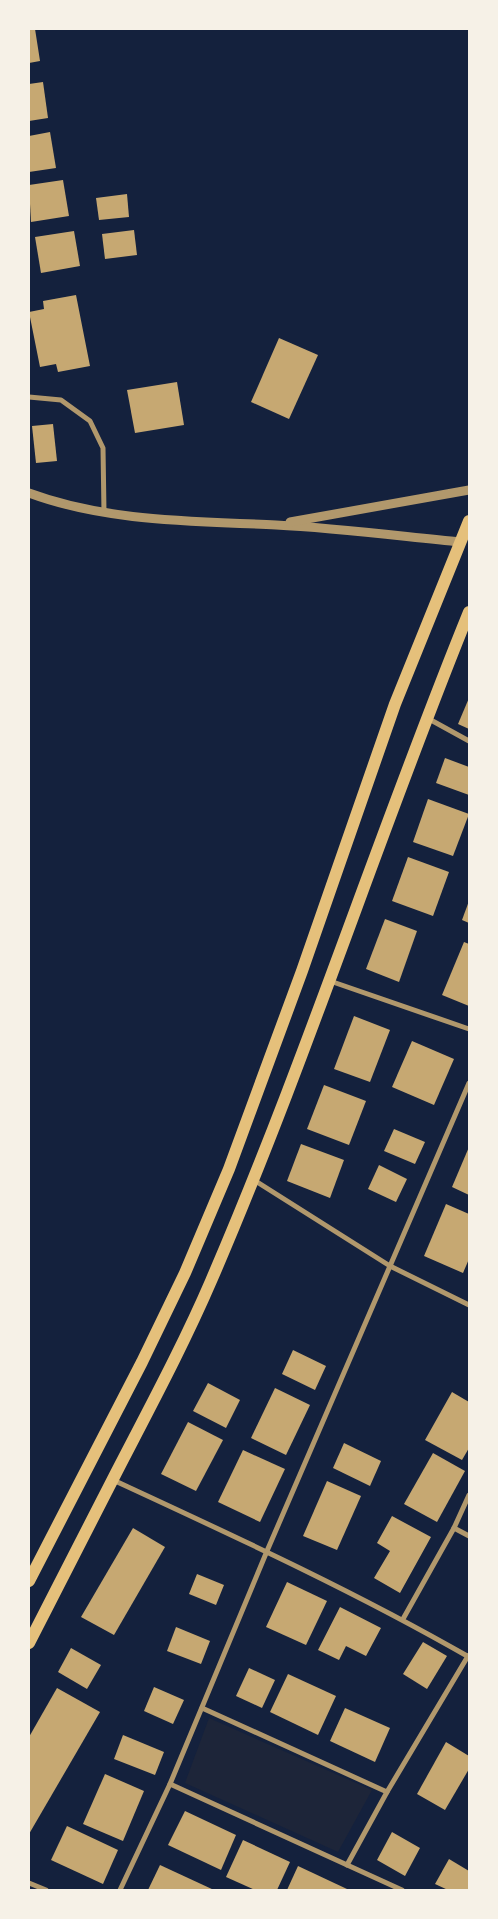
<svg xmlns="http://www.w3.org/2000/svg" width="498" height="1919" viewBox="0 0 498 1919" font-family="'IBM Plex Sans',sans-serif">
  <rect width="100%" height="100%" fill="#14213d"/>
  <polygon fill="#1d2539" points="209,1718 372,1790 338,1852 185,1783"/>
  <g fill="#c6a872">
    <polygon points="29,29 35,29 40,61 29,63"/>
    <polygon points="43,82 48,118 29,121 29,84"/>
    <polygon points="50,132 56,168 29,172 29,136"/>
    <polygon points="63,180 69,216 31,222 29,185"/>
    <polygon points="127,194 129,217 99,220 96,198"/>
    <polygon points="134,230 137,255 105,259 102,234"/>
    <polygon points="74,231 80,266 41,273 35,237"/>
    <polygon points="76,295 90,366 58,372 56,364 40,367 29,312 44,309 43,301"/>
    <polygon points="279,338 318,355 289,419 251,402"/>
    <polygon points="177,382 184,425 135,433 127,390"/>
    <polygon points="53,424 57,461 36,463 32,426"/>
    <polygon points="469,698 469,729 458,724"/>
    <polygon points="445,758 469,767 469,795 436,783"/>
    <polygon points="428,799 469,814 453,856 413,842"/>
    <polygon points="408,857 449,872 433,916 392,901"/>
    <polygon points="469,901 469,923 462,920"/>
    <polygon points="385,919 417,931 399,982 366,969"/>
    <polygon points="464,942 469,944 469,1006 442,995"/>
    <polygon points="354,1016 390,1030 370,1082 334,1069"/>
    <polygon points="412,1041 454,1059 434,1105 392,1087"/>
    <polygon points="324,1085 366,1101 349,1145 307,1129"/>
    <polygon points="394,1129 425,1142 415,1164 384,1151"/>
    <polygon points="301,1144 344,1160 330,1198 287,1181"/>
    <polygon points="469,1147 469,1195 452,1187"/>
    <polygon points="379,1165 407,1179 396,1202 368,1189"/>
    <polygon points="446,1204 469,1214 469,1259 463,1273 424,1256"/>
    <polygon points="293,1350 326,1366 315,1390 282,1374"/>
    <polygon points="208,1383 240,1400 226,1428 193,1411"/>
    <polygon points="275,1388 310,1405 286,1455 251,1438"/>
    <polygon points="452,1392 469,1402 469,1448 462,1460 425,1440"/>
    <polygon points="188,1422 223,1440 196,1491 161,1474"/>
    <polygon points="344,1443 381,1461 370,1486 333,1468"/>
    <polygon points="243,1450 285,1469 260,1522 218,1502"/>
    <polygon points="433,1453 465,1471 437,1522 404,1504"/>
    <polygon points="327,1481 361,1496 337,1550 303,1536"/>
    <polygon points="392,1516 431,1537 400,1593 374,1578 390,1551 377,1543"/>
    <polygon points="133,1528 165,1547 114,1635 81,1617"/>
    <polygon points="197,1574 224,1585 216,1605 189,1594"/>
    <polygon points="287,1582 327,1601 306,1645 266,1627"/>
    <polygon points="340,1607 381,1628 366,1656 346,1646 339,1660 318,1650"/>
    <polygon points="176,1627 210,1641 201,1664 167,1651"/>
    <polygon points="423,1642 447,1656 427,1689 403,1674"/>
    <polygon points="71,1648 101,1665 87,1689 58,1672"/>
    <polygon points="249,1668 275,1680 262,1708 236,1696"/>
    <polygon points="288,1674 336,1696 318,1735 270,1712"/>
    <polygon points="154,1687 184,1700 173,1724 144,1711"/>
    <polygon points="57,1688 100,1712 29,1834 29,1737"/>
    <polygon points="345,1708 390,1728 375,1762 330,1741"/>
    <polygon points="123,1735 164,1752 155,1775 114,1759"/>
    <polygon points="446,1742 469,1756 469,1769 445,1810 417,1794"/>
    <polygon points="105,1774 144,1791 123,1841 83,1824"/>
    <polygon points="185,1811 236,1835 221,1870 168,1845"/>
    <polygon points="67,1826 118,1850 103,1884 51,1860"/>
    <polygon points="392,1832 420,1848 405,1876 377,1860"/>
    <polygon points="243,1840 290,1862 277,1890 255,1890 226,1877"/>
    <polygon points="449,1859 469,1871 469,1890 448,1890 435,1884"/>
    <polygon points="160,1865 214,1890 148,1890"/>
    <polygon points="298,1866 347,1889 346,1890 287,1890"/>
  </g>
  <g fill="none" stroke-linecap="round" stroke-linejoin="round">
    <g stroke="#b1986c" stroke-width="5">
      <polyline points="29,397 61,400 90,421 103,448 104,512"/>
      <polyline points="429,719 469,741"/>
      <polyline points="330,981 469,1029"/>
      <polyline points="254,1180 390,1266 469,1305"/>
      <path d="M 113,1480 C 234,1536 354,1591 469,1657"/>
      <polyline points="454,1528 469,1536"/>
      <polyline points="403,1619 454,1528 469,1495"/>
      <polyline points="202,1708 387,1792"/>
      <polyline points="170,1784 402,1890"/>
      <polyline points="347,1865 387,1792 468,1656"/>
      <polyline points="29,1883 46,1890"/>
      <polyline points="120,1890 170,1784 267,1551 469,1083"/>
    </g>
    <g stroke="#b1986c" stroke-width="9">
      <path d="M 29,493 C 107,522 194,521 276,525 C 338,528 399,536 461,542"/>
      <polyline points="290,522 469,490"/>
    </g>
    <g stroke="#e5c07b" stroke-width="12">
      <polyline points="29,1581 142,1362 185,1273 229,1169 302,971 395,704 469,521"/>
      <path d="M 29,1643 C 58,1587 87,1529 116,1473 C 149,1409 183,1346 211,1281 C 306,1061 379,833 469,612"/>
    </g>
  </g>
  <rect width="498" height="1919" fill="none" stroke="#f6f1e7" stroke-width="60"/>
</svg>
